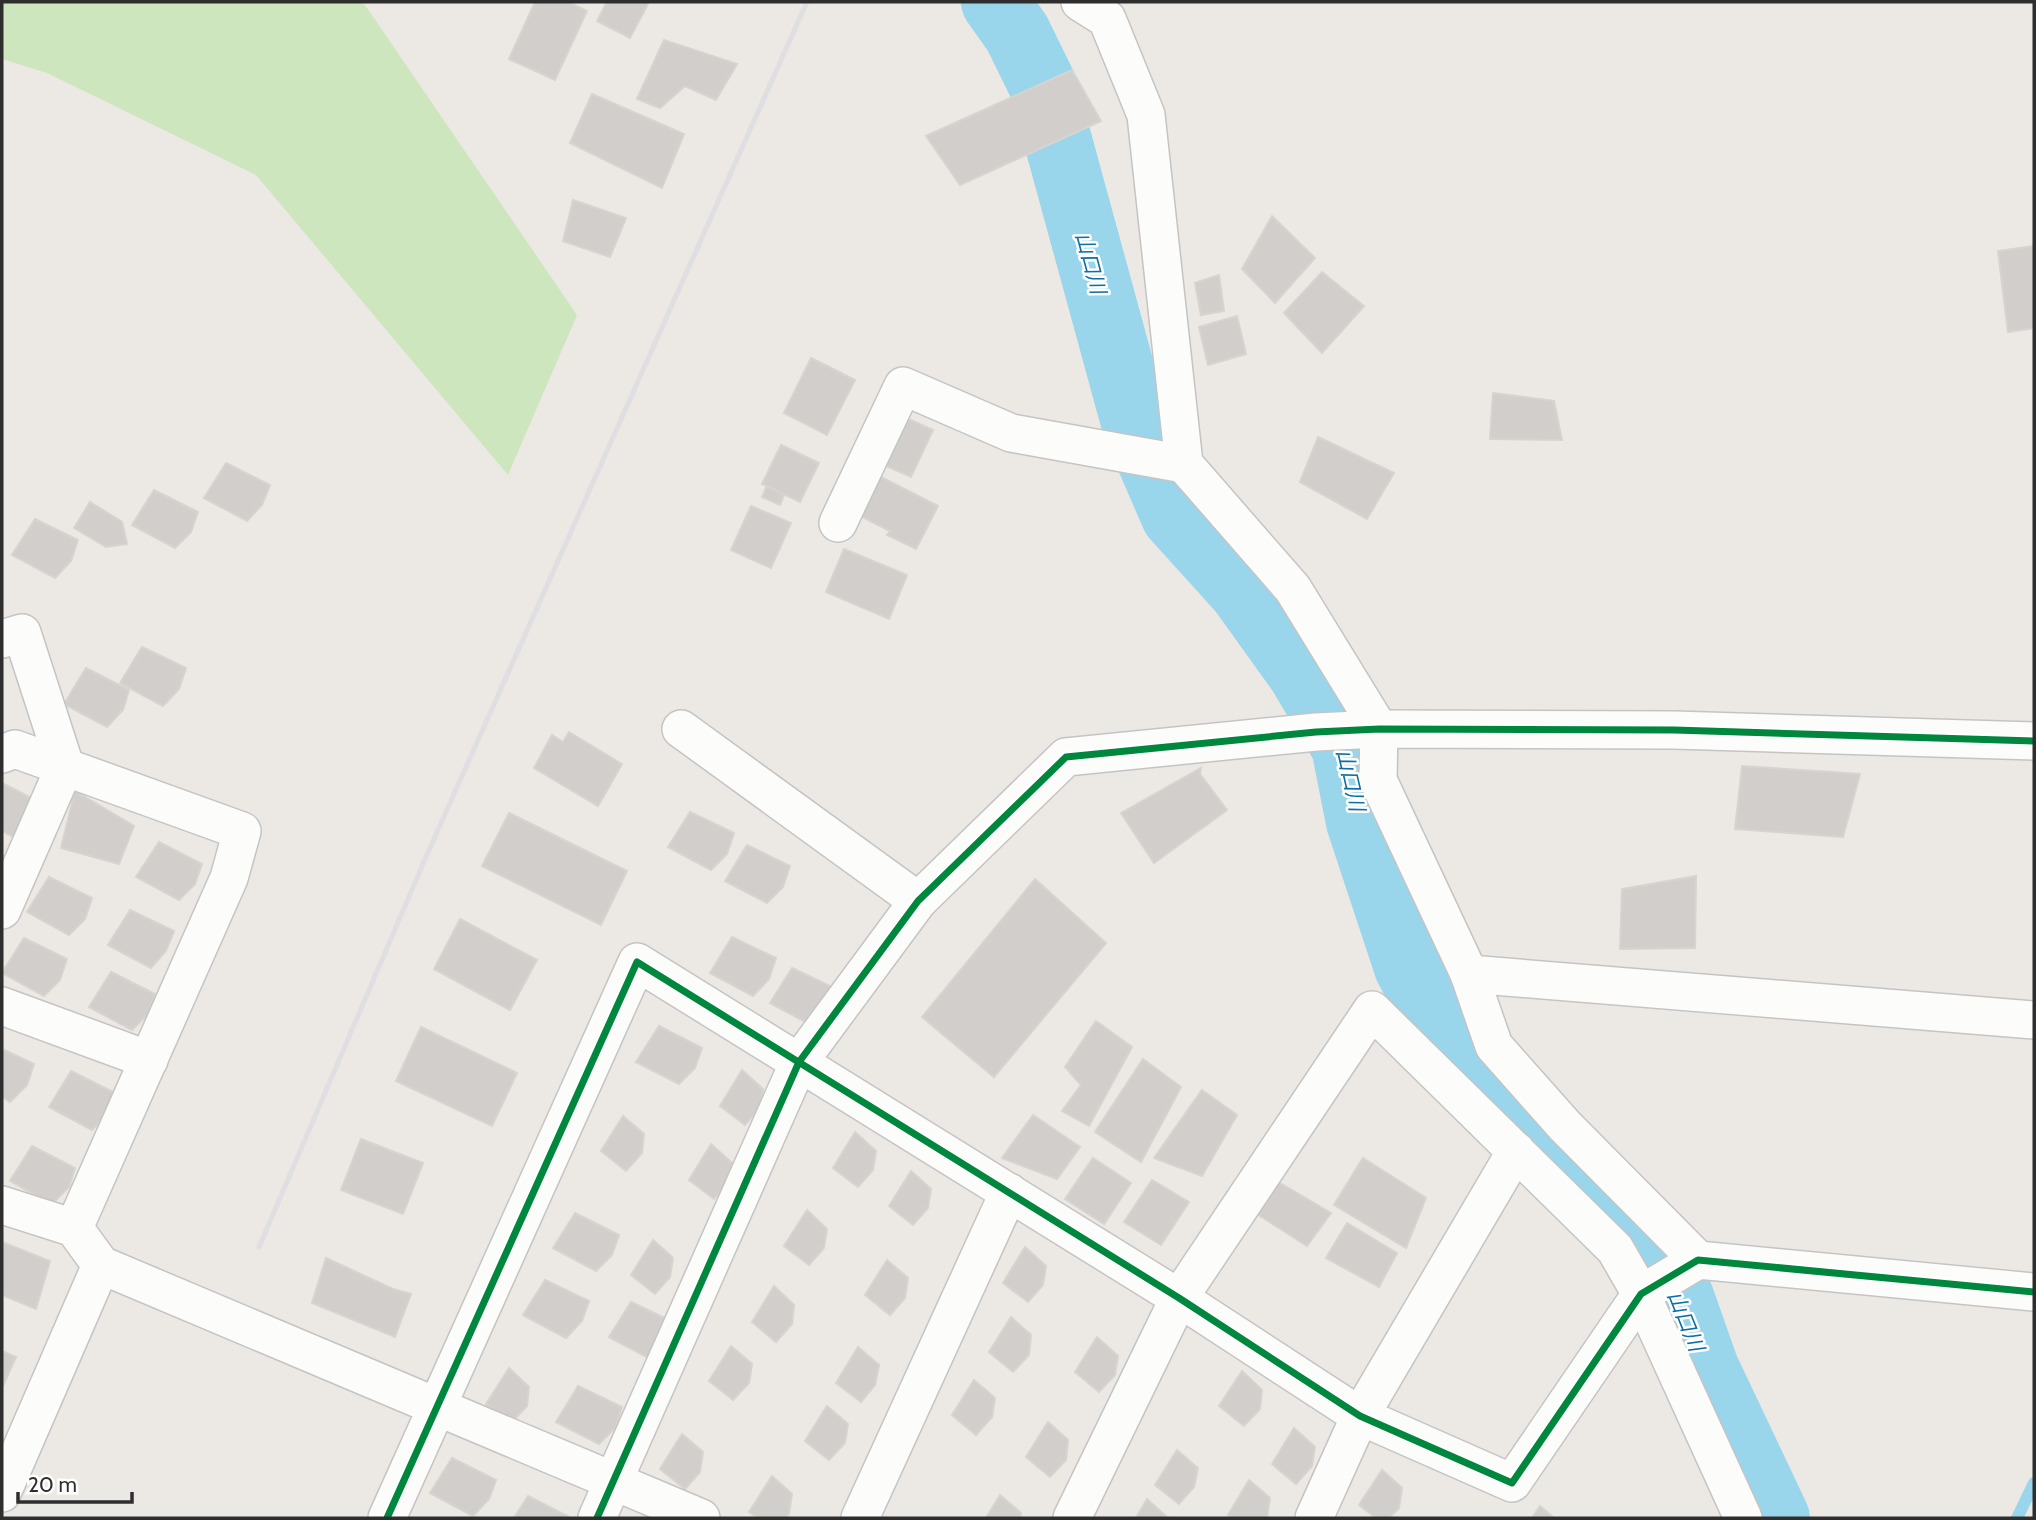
<svg xmlns="http://www.w3.org/2000/svg" width="2036" height="1520" viewBox="0 0 2036 1520" font-family="Cabin,'Noto Sans JP',sans-serif">
  <rect width="100%" height="100%" fill="#ece8e4"/>
  <polygon fill="#cee6be" points="2,2 357,2 365,5 577,315 508,475 256,175 47,73 2,59"/>
  <g fill="none" stroke-linecap="round" stroke-linejoin="round">
    <polyline stroke="#99d6ec" stroke-width="12" points="2017,1518 2034,1483"/>
    <polyline stroke="#99d6ec" stroke-width="68" points="995,2 1017,33 1043,86 1136,426 1175,516 1242,590 1301,672 1345,746 1360,822 1408,967 1446,1037 1578,1172 1622,1213 1680,1297 1705,1368 1776,1518"/>
  </g>
  <g fill="#d1cecb" stroke="#d7d4d0" stroke-width="2">
    <polygon points="535,2 568,2 587,11 555,80 509,59"/>
    <polygon points="607,2 649,2 630,38 597,21"/>
    <polygon points="664,40 737,64 716,100 685,86 660,108 637,99"/>
    <polygon points="1072,70 1101,121 960,185 926,136"/>
    <polygon points="592,94 684,134 662,188 570,143"/>
    <polygon points="573,200 626,218 610,257 563,241"/>
    <polygon points="1272,216 1315,258 1275,303 1242,269"/>
    <polygon points="2034,246 2034,328 2008,332 1998,251"/>
    <polygon points="1322,272 1364,306 1322,353 1284,313"/>
    <polygon points="1219,275 1224,311 1201,315 1195,283"/>
    <polygon points="1237,316 1246,354 1208,365 1199,327"/>
    <polygon points="811,358 855,380 827,435 784,413"/>
    <polygon points="1493,393 1554,401 1562,440 1490,439"/>
    <polygon points="897,414 933,430 911,477 875,461"/>
    <polygon points="1318,437 1394,473 1367,519 1300,482"/>
    <polygon points="781,445 819,463 800,502 762,484"/>
    <polygon points="226,463 270,485 262,505 247,521 204,498"/>
    <polygon points="869,471 938,506 916,549 887,535 890,531 849,510"/>
    <polygon points="767,486 784,495 780,505 762,497"/>
    <polygon points="154,490 198,512 191,532 175,548 132,525"/>
    <polygon points="90,502 122,522 127,544 106,547 74,528"/>
    <polygon points="751,506 791,523 771,568 731,550"/>
    <polygon points="35,519 78,540 71,561 55,578 12,555"/>
    <polygon points="844,549 907,575 889,619 826,592"/>
    <polygon points="142,647 186,668 179,689 163,706 120,683"/>
    <polygon points="86,668 129,690 123,710 107,727 64,704"/>
    <polygon points="569,732 622,764 598,806 534,768 552,735 563,742"/>
    <polygon points="1742,766 1860,774 1843,837 1735,829"/>
    <polygon points="1201,768 1200,774 1227,810 1154,863 1121,813"/>
    <polygon points="2,783 37,801 15,838 2,831"/>
    <polygon points="75,791 134,826 119,864 61,848"/>
    <polygon points="690,812 734,833 727,854 711,870 668,847"/>
    <polygon points="509,813 627,871 601,925 482,866"/>
    <polygon points="159,842 202,864 195,884 179,900 136,877"/>
    <polygon points="747,845 790,866 783,887 767,903 725,881"/>
    <polygon points="1696,876 1695,948 1620,949 1622,889"/>
    <polygon points="49,877 92,898 85,919 69,935 27,912"/>
    <polygon points="1035,879 1106,943 994,1077 922,1017"/>
    <polygon points="130,910 174,931 166,951 151,968 108,945"/>
    <polygon points="460,919 537,960 510,1010 434,969"/>
    <polygon points="732,937 776,958 769,979 753,996 710,973"/>
    <polygon points="24,938 67,959 60,980 44,996 2,973"/>
    <polygon points="792,968 836,989 813,1026 770,1003"/>
    <polygon points="111,972 155,994 148,1014 132,1030 89,1007"/>
    <polygon points="1096,1021 1132,1047 1089,1126 1062,1111 1081,1085 1065,1067"/>
    <polygon points="659,1026 702,1048 695,1068 679,1084 636,1062"/>
    <polygon points="421,1027 517,1073 492,1126 396,1081"/>
    <polygon points="2,1049 34,1064 27,1085 10,1102 2,1097"/>
    <polygon points="1143,1059 1181,1087 1141,1162 1095,1132"/>
    <polygon points="742,1070 763,1089 760,1108 745,1125 720,1106"/>
    <polygon points="71,1071 115,1093 108,1113 92,1130 49,1107"/>
    <polygon points="1202,1090 1237,1115 1202,1176 1154,1158"/>
    <polygon points="1033,1115 1080,1147 1057,1179 1002,1158"/>
    <polygon points="623,1116 644,1134 642,1153 626,1171 601,1151"/>
    <polygon points="855,1132 876,1151 873,1170 858,1187 833,1168"/>
    <polygon points="361,1139 423,1163 403,1214 341,1190"/>
    <polygon points="711,1144 732,1163 729,1182 714,1199 689,1180"/>
    <polygon points="32,1146 75,1168 69,1187 52,1204 10,1181"/>
    <polygon points="1093,1158 1131,1183 1104,1224 1065,1199"/>
    <polygon points="1363,1158 1426,1198 1406,1248 1334,1205"/>
    <polygon points="911,1171 931,1189 928,1208 913,1225 889,1206"/>
    <polygon points="1268,1176 1331,1213 1307,1246 1246,1207"/>
    <polygon points="1152,1180 1189,1202 1161,1245 1124,1222"/>
    <polygon points="807,1210 827,1229 824,1248 809,1265 784,1246"/>
    <polygon points="575,1213 619,1235 612,1255 596,1271 553,1248"/>
    <polygon points="1347,1223 1397,1253 1379,1287 1326,1258"/>
    <polygon points="653,1240 673,1258 670,1277 655,1294 631,1275"/>
    <polygon points="2,1242 50,1261 36,1309 2,1295"/>
    <polygon points="1025,1247 1046,1266 1043,1285 1028,1302 1003,1283"/>
    <polygon points="326,1258 393,1289 411,1294 395,1337 312,1303"/>
    <polygon points="887,1260 908,1278 905,1298 890,1315 865,1295"/>
    <polygon points="545,1280 589,1301 582,1321 566,1338 523,1315"/>
    <polygon points="774,1286 794,1305 792,1324 776,1342 752,1322"/>
    <polygon points="631,1302 675,1323 652,1360 609,1337"/>
    <polygon points="1011,1317 1031,1335 1029,1355 1013,1372 989,1352"/>
    <polygon points="1097,1337 1118,1356 1115,1375 1099,1392 1075,1372"/>
    <polygon points="731,1346 752,1364 749,1383 733,1400 709,1381"/>
    <polygon points="858,1347 879,1365 875,1385 861,1402 836,1383"/>
    <polygon points="2,1351 16,1357 2,1388"/>
    <polygon points="509,1368 529,1387 527,1406 511,1423 486,1404"/>
    <polygon points="1242,1371 1262,1390 1260,1409 1244,1426 1219,1406"/>
    <polygon points="974,1380 995,1398 992,1417 976,1435 952,1415"/>
    <polygon points="578,1386 622,1407 615,1428 599,1444 556,1422"/>
    <polygon points="827,1406 848,1424 845,1443 829,1460 805,1441"/>
    <polygon points="1048,1422 1068,1440 1066,1460 1050,1477 1026,1457"/>
    <polygon points="1294,1428 1315,1447 1312,1466 1296,1484 1272,1464"/>
    <polygon points="682,1434 703,1452 700,1472 685,1489 660,1469"/>
    <polygon points="1177,1450 1198,1468 1194,1487 1179,1504 1155,1485"/>
    <polygon points="452,1458 496,1480 489,1499 473,1516 430,1493"/>
    <polygon points="1382,1470 1402,1488 1399,1508 1389,1518 1376,1518 1359,1505"/>
    <polygon points="772,1476 792,1494 789,1514 785,1518 758,1518 749,1512"/>
    <polygon points="1249,1480 1270,1498 1267,1518 1232,1518 1228,1515"/>
    <polygon points="1000,1495 1021,1513 1020,1518 986,1518"/>
    <polygon points="528,1496 571,1518 514,1518"/>
    <polygon points="1147,1499 1168,1518 1136,1518"/>
    <polygon points="1540,1506 1554,1518 1532,1518"/>
  </g>
  <g fill="none" stroke-linecap="round" stroke-linejoin="round">
    <g stroke="#c5c4c5" stroke-width="40">
      <g id="minor">
        <polyline points="1080,2 1107,19 1146,115 1184,464 1293,589 1379,729 1378,780 1469,974 1494,1046 1565,1126 1698,1260"/>
        <polyline points="838,523 903,386 1011,433 1184,464"/>
        <polyline points="2,639 22,633 65,766 2,910"/>
        <polyline points="681,729 918,901"/>
        <polyline points="2,754 15,749 242,831 229,878 74,1228"/>
        <polyline points="1469,974 2034,1020"/>
        <polyline points="2,1006 149,1060"/>
        <polyline points="2,1205 74,1228 101,1265 701,1518"/>
        <polyline points="2,1493 101,1265"/>
        <polyline points="387,1518 637,962 1179,1298 1360,1416 1512,1483 1641,1294 1698,1260 2034,1292"/>
        <polyline points="597,1518 799,1062 918,901 1066,757 1316,732 1379,729 1674,730 2034,741"/>
        <polyline points="860,1518 1009,1192"/>
        <polyline points="1072,1518 1179,1298 1372,1010 1615,1249 1641,1294 1743,1518"/>
        <polyline points="1314,1518 1360,1416 1516,1151"/>
      </g>
    </g>
    <use href="#minor" stroke="#fcfcfb" stroke-width="37"/>
    <polyline stroke="#dfdfe1" stroke-width="5" points="259,1247 426,857 807,2"/>
    <g stroke="#fff" stroke-width="11">
      <g id="cycleway">
        <polyline points="387,1518 637,962 1179,1298 1360,1416 1512,1483 1641,1294 1698,1260 2034,1292"/>
        <polyline points="597,1518 799,1062 918,901 1066,757 1316,732 1379,729 1674,730 2034,741"/>
      </g>
    </g>
    <use href="#cycleway" stroke="#00873e" stroke-width="7"/>
  </g>
  <g text-anchor="middle" dominant-baseline="central" stroke-width="5" stroke-linejoin="round" paint-order="stroke">
    <g font-size="21" font-style="italic" fill="#0d6fa3" stroke="#fff">
      <text transform="translate(1091 263) rotate(75)">山口川</text>
      <text transform="translate(1351 780) rotate(77)">山口川</text>
      <text transform="translate(1686 1321) rotate(68)">山口川</text>
    </g>
  </g>
  <rect width="2036" height="1520" fill="none" stroke="#2e2e2e" stroke-width="7"/>
  <path d="M18 1492v10h114v-10" fill="none" stroke="#2e2e2e" stroke-width="3.5"/>
  <text x="28" y="1492" font-size="21" fill="#2e2e2e" stroke="#ffffff" stroke-width="5" paint-order="stroke">20 m</text>
</svg>
